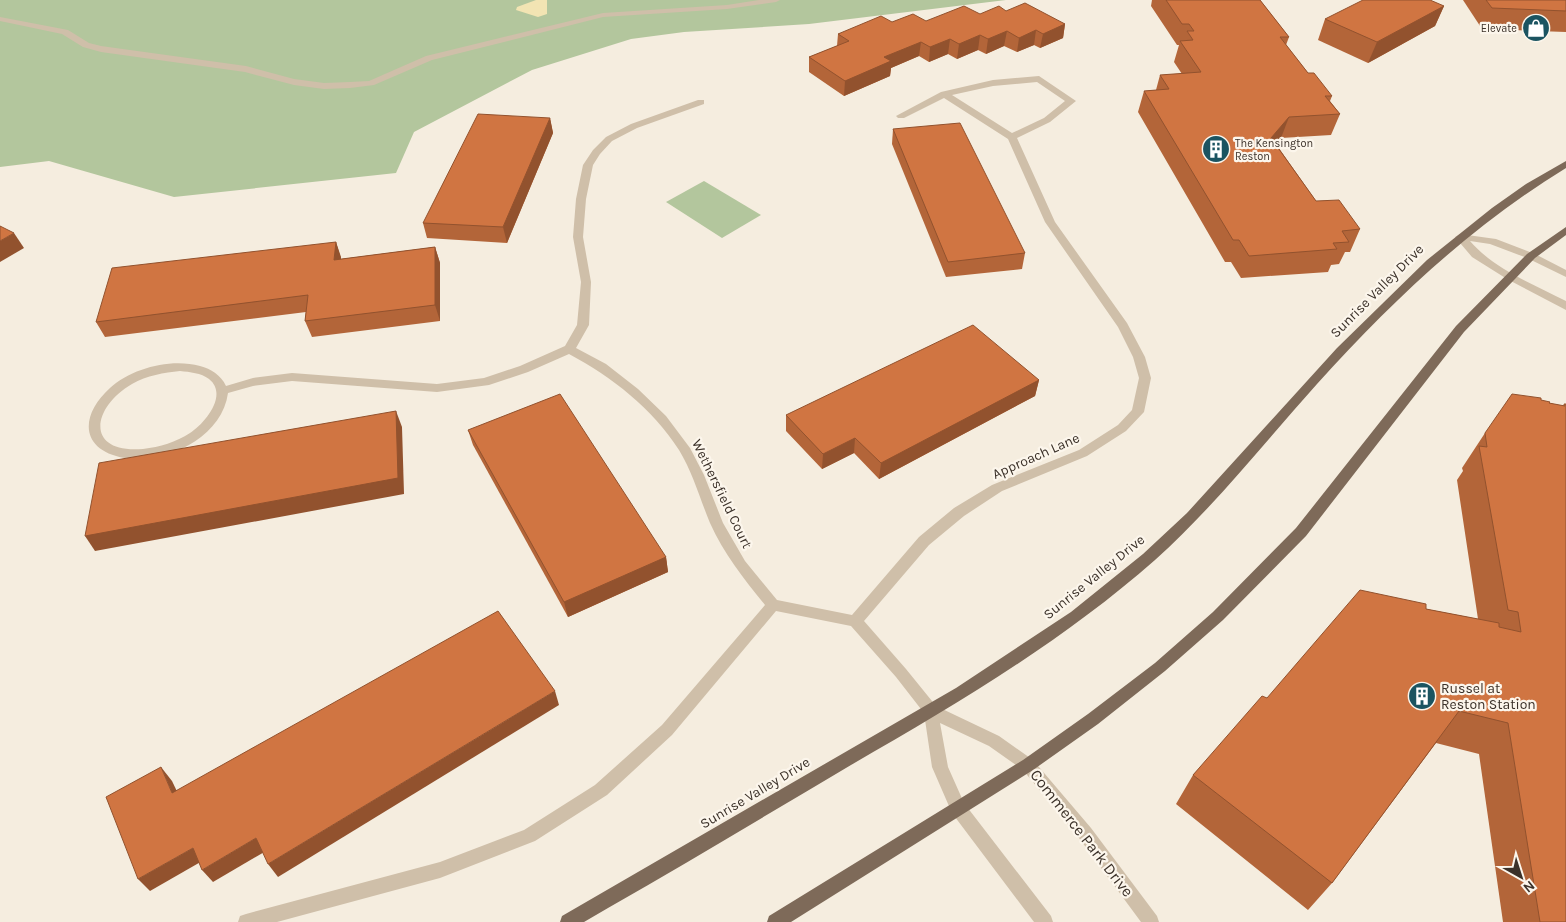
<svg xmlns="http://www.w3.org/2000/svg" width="1566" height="922" viewBox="0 0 1566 922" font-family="Karla,sans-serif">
  <rect width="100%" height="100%" fill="#f5eddf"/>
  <g fill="#b3c69d">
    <polygon points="0,0 1006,0 809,24 684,32 631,39 532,70 414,132 396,173 174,197 49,161 0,167"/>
    <polygon points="704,181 761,215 722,238 666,202"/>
  </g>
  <polygon fill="#f2e4b3" points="536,0 547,0 547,14 538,17 516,10 517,7"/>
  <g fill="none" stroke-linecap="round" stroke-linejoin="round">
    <g fill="#cfbfa9" fill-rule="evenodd">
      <polygon points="759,0 780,0 776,2 727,9 603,17 432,60 374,85 350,88 324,89 294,85 245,72 101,52 83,47 62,34 0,21 0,17 68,30 89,43 101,46 246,66 294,79 324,83 350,82 369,81 426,56 603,13 727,5"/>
      <path d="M 1039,76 L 1076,101 L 1050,122 L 1017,138 L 1055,222 L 1127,323 L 1145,357 L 1151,378 L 1144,412 L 1126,431 L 1087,456 L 1002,491 L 964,516 L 929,545 L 864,621 L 906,669 L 936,706 L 999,736 L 1033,760 L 1091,828 L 1157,916 L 1159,922 L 1141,922 L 1079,838 L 1023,770 L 989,746 L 940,723 L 948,767 L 964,803 L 1051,916 L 1053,922 L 1034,922 L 952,813 L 932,767 L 924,713 L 896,677 L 851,626 L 776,611 L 672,735 L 607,795 L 535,841 L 440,878 L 277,922 L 238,922 L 240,916 L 246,914 L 440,862 L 524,830 L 595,785 L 662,725 L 765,605 C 744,579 724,554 710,523 C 700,499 693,473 679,450 C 652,408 612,377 569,354 L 528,372 L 489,385 L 437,392 L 292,381 L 253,386 L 228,393 C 222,438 166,464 125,458 C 79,450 80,415 110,388 C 132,368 171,358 200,366 C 211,369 221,375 226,386 L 253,378 L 292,373 L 437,384 L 484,378 L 520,366 L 565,346 L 577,325 L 581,282 L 573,237 L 576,199 L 583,165 L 593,150 L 606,137 L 631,124 L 698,100 L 704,100 L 704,104 L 637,128 L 612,141 L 600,154 L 593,165 L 586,199 L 583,237 L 591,282 L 589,325 L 576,348 L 606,364 L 638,389 L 666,416 L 690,448 L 704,475 L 723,523 L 745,561 L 777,600 L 852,615 L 919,537 L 954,508 L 992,485 L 1079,450 L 1118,425 L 1132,410 L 1139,378 L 1133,357 L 1118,327 L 1045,222 L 1008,139 L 944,98 L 904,118 L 898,118 L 896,116 L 941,92 L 993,80 ZM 1037,82 L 1065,101 L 1044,118 L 1012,133 L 952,95 L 993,86 ZM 180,371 C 190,372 201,373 209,379 C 229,395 204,424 190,433 C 176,442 160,447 143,449 C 84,454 92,407 132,384 C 147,375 164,373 180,371 Z"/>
      <path d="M 1460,234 L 1496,239 L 1535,254 L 1566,270 L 1566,277 L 1527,258 L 1490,244 L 1470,241 C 1494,269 1533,284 1566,301 L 1566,310 L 1507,279 L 1472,257 L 1455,237 Z"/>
    </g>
    <g fill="#7e6a59" fill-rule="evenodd">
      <path d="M 1566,161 L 1566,168 C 1471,226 1392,301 1317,384 C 1264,443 1215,506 1155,560 C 1063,641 957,704 851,765 C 770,813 690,861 608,908 L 584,922 L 560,922 L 562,916 L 956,688 L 1071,612 L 1143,554 L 1187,513 L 1337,348 L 1427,260 L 1492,208 L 1526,184 Z"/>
      <polygon points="1566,227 1566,235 1535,258 1464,332 1306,536 1223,620 1165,671 1098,724 1033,770 791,922 767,922 769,916 1023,760 1088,714 1155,663 1213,612 1296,528 1456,326 1527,254"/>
    </g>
  </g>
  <g fill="#b36539">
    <polygon points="1152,0 1260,0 1289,37 1286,45 1308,73 1332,96 1330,101 1340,114 1331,135 1281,138 1276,144 1316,201 1360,229 1350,252 1345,252 1339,264 1331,265 1328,272 1241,278 1231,262 1225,262 1138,112 1144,91 1156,90 1160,75 1182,74 1174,62 1179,45 1177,45 1151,6"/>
    <polygon points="1463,0 1566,0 1566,32 1482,29"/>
    <polygon points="1444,6 1435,26 1368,63 1318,40 1325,19"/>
    <polygon points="1006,11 1065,24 1063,38 1040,48 1034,45 1017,52 1004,46 986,54 978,50 957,59 948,54 929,62 919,56 891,68 890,76 844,96 809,72 809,57 837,46 838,34 892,22 926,21"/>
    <polygon points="550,118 553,133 507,243 427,238 423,223"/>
    <polygon points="893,129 1025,253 1022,269 946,277 892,144"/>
    <polygon points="336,242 341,259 435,247 440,263 440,321 312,337 305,321 306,312 105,337 96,322"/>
    <polygon points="1039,380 1035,396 879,479 854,453 822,469 786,431 786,415"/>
    <polygon points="1541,400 1549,403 1563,406 1564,404 1566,922 1503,922 1479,754 1436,743 1332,883 1308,910 1176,804 1193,775 1267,698 1426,609 1478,619 1457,480 1463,471 1462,468 1485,433"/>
    <polygon points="468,430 666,557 668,572 568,617 473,445"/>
  </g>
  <g fill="#92522e">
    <polygon points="1444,6 1435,26 1368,63 1377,42"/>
    <polygon points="1065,24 1063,38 1040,48 1043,34"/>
    <polygon points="1036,30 1034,45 1017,52 1019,38"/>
    <polygon points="1007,31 1004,46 986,54 988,39"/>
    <polygon points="980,35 978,50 957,59 959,44"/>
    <polygon points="950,39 948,54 929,62 930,47"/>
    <polygon points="921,42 919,56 891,68 890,76 844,96 845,81 884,57"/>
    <polygon points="1289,117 1281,138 1264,159 1271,138"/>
    <polygon points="550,118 553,133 507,243 503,227"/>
    <polygon points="14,233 24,248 0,262 0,241"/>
    <polygon points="336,242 341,257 340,275 334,260"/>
    <polygon points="435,247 440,263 440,321 435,305"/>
    <polygon points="1039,380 1035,396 879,479 881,463"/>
    <polygon points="396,411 402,427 404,494 95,551 85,536"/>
    <polygon points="855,438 854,453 822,469 823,454"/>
    <polygon points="666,557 668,572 568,617 564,602"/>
    <polygon points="555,691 559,705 278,877 268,864"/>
    <polygon points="161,767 172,781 184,806 172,793"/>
    <polygon points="256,838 266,851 213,882 202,870"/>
    <polygon points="193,848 204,860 150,891 138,879"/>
  </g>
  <g fill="#d07542" stroke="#92522e">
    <polygon points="1166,0 1260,0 1289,37 1280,37 1308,73 1314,73 1332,96 1325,96 1340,114 1289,117 1271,138 1316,201 1339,200 1360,229 1342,231 1349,242 1333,243 1337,249 1249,256 1239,240 1233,240 1144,91 1169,89 1160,75 1201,72 1180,41 1193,40 1187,31 1194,31 1189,24 1182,24"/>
    <polygon points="1363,0 1430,0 1444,6 1377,42 1325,19"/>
    <polygon points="1486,0 1566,0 1566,11 1492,8"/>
    <polygon points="1025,3 1065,24 1043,34 1036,30 1019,38 1007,31 988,39 980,35 959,44 950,39 930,47 921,42 884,57 891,61 845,81 809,57 849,41 838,34 881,16 892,22 913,14 926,21 964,6 980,14 999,6 1006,11"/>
    <polygon points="478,114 550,118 503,227 423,223"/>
    <polygon points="960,123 1025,253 948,262 893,129"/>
    <polygon points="0,226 14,233 0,241"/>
    <polygon points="336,242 334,260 435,247 435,305 305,321 308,295 96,322 112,268"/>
    <polygon points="973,325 1039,380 881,463 855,438 823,454 786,415"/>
    <polygon points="560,394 666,557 564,602 468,430"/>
    <polygon points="1512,394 1541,398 1541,400 1550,402 1549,403 1565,406 1564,404 1566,404 1566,922 1540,922 1508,723 1459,711 1332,883 1193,775 1262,696 1267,698 1360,590 1426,604 1426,609 1499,623 1499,627 1521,632 1518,612 1508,610 1479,446 1487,447 1485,433"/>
    <polygon points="396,411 398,478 85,536 99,463"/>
    <polygon points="498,611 555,691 268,864 256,838 202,870 193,848 138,879 106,797 161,767 172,793"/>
  </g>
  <defs>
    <g id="shop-disc" transform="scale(1.4375)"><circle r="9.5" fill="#1b5461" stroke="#fcf6ec"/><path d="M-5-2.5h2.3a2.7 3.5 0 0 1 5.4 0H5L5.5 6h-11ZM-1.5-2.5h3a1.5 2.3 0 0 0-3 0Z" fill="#fff"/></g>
    <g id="building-disc" transform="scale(1.4375)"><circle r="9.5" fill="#1b5461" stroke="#fcf6ec"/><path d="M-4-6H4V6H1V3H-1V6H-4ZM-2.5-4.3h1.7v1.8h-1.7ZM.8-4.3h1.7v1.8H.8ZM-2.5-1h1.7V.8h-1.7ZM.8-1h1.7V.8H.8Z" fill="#fff"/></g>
  </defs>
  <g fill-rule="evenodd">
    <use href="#shop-disc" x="1536" y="28"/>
    <use href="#building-disc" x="1216" y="149"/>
    <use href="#building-disc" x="1422" y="696"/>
  </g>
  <g text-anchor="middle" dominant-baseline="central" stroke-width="4.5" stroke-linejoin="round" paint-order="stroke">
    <g font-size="11" fill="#3b3129" stroke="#fcf6ec" text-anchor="end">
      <text x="1517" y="28">Elevate</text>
      <text x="1235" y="143" text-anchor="start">The Kensington<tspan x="1235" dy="13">Reston</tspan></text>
    </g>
    <g font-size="14" fill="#3b3129" stroke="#fcf6ec">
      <text transform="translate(1377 291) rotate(-45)">Sunrise Valley Drive</text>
      <text transform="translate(1036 456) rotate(-24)">Approach Lane</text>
      <text transform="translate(722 494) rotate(64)">Wethersfield Court</text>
      <text transform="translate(1094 577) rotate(-39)">Sunrise Valley Drive</text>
      <text transform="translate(755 793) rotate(-31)">Sunrise Valley Drive</text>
    </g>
    <g font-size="14" fill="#3b3129" stroke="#fcf6ec" text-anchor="start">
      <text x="1441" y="688">Russel at<tspan x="1441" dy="16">Reston Station</tspan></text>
    </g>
    <g font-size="16" fill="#3b3129" stroke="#fcf6ec">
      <text transform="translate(1082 833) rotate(52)">Commerce Park Drive</text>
    </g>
  </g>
  <g transform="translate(1521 877) rotate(141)" stroke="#fcf6ec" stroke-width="4" paint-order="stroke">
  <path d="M0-4L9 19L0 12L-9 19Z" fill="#3b3129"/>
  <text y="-8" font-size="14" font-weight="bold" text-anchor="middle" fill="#3b3129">N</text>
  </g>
</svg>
